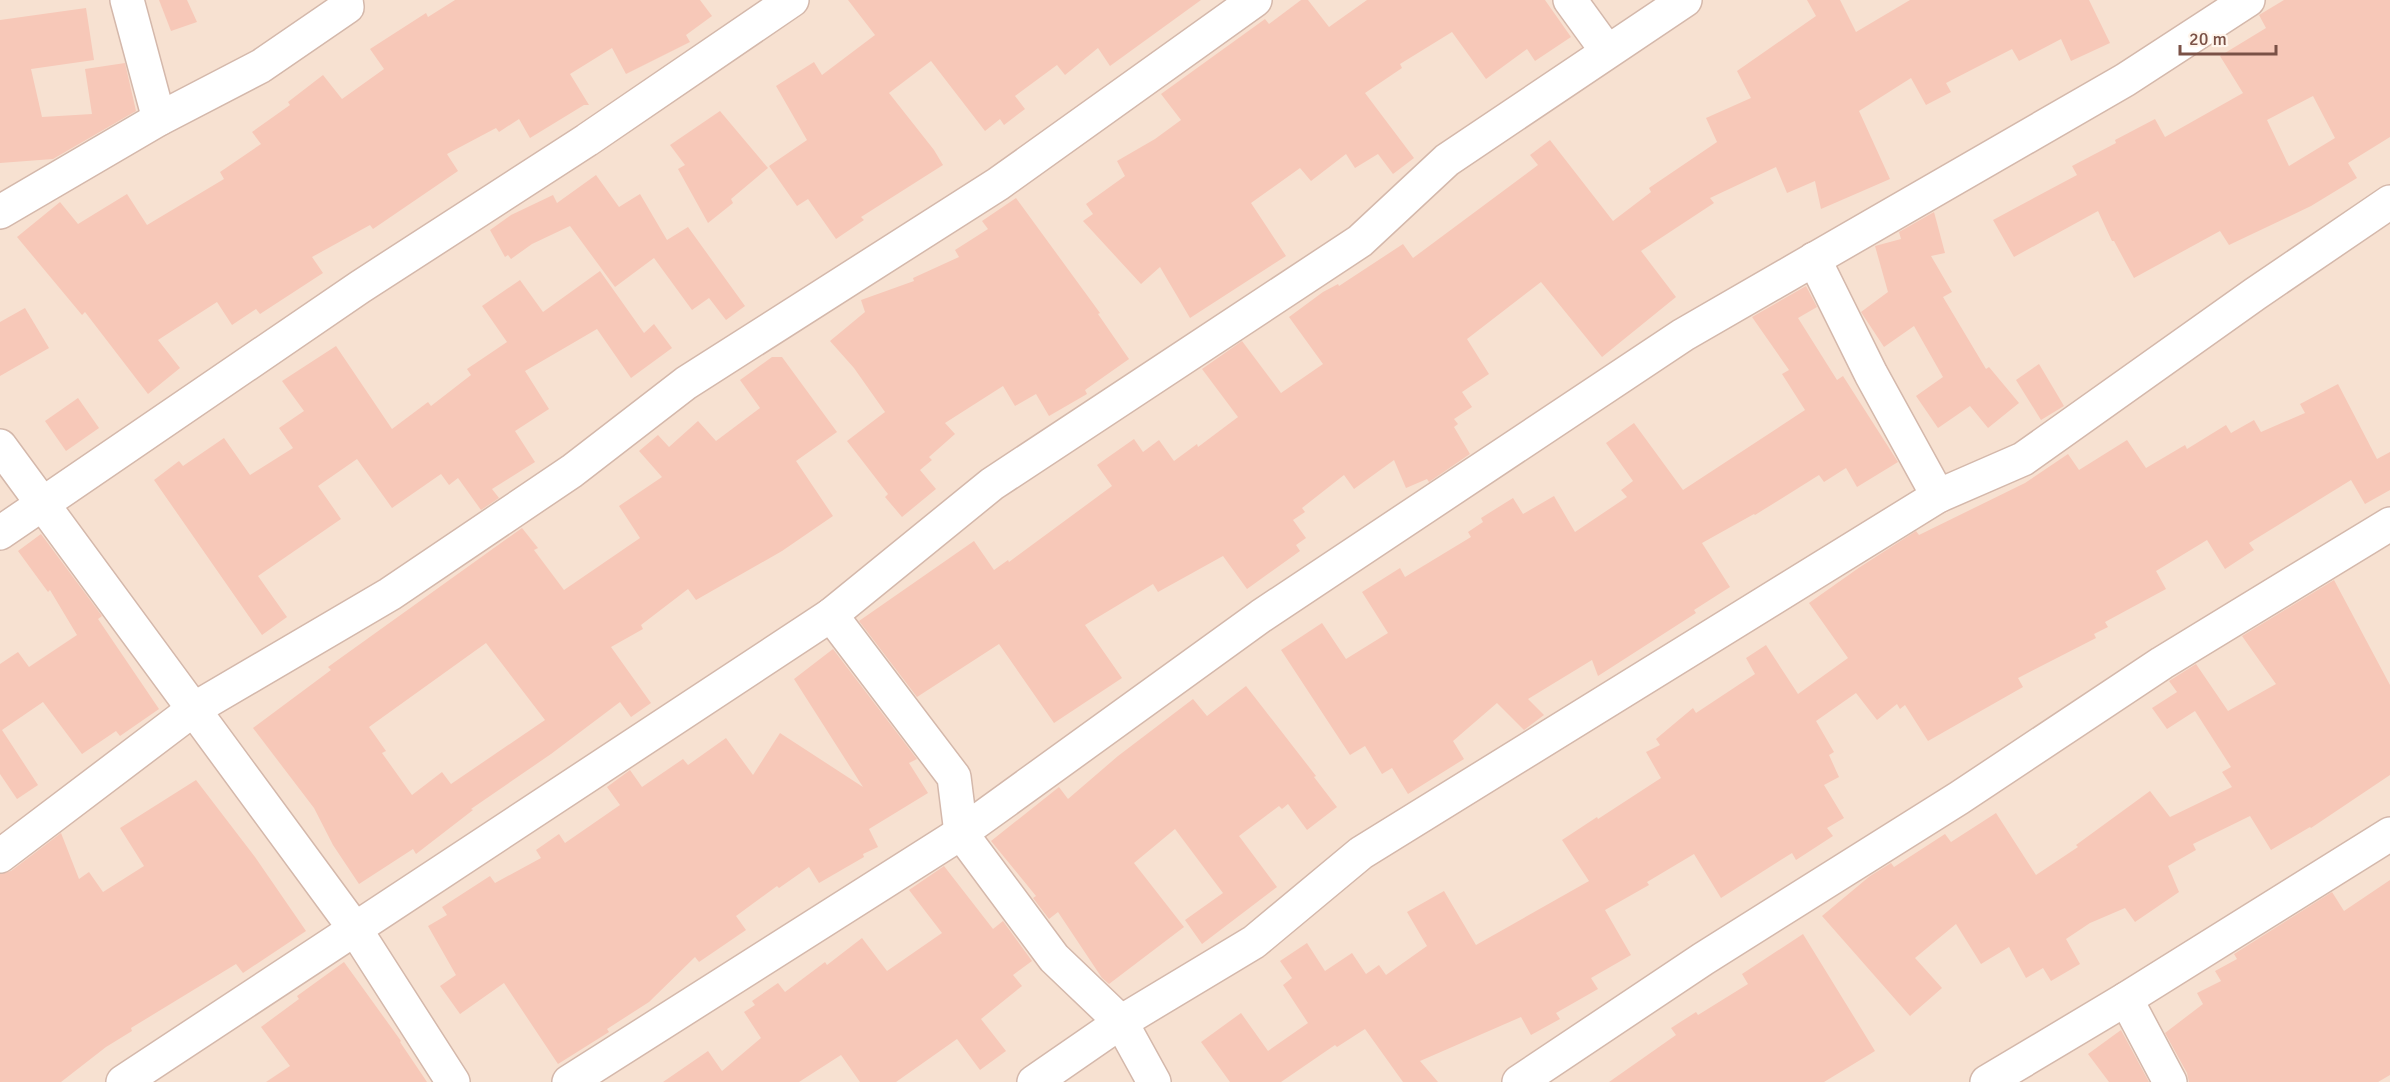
<svg xmlns="http://www.w3.org/2000/svg" width="2390" height="1082" viewBox="0 0 2390 1082" font-family="Signika,sans-serif">
  <rect width="100%" height="100%" fill="#fff0e4"/>
  <rect fill="#f7e1d1" x="0" y="0" width="2390" height="1082"/>
  <g fill="#f7c8b8" fill-rule="evenodd">
    <polygon points="159,0 187,0 197,22 171,31"/>
    <polygon points="455,0 700,0 712,16 686,35 690,42 626,74 612,48 570,74 589,105 584,105 530,138 519,119 499,132 496,128 447,154 458,171 373,229 370,225 312,257 323,273 260,314 256,309 232,325 217,302 158,340 180,368 148,394 85,312 82,315 17,237 60,202 78,224 127,194 147,225 224,179 220,172 261,144 252,132 290,105 288,102 323,75 342,99 384,69 370,49 426,13 428,17"/>
    <polygon points="848,0 1201,0 1110,66 1098,48 1065,75 1057,65 1015,96 1025,109 1004,125 1000,119 985,131 931,61 889,93 934,150 943,165 861,217 864,220 836,239 808,199 797,206 769,166 807,140 776,86 814,62 822,75 875,35"/>
    <polygon points="1301,0 1308,0 1329,27 1367,0 1545,0 1571,37 1535,61 1527,49 1486,79 1452,32 1400,64 1402,68 1365,93 1414,158 1393,174 1378,154 1355,168 1346,154 1311,181 1300,168 1251,203 1286,256 1190,318 1160,267 1141,284 1083,221 1093,214 1086,204 1125,176 1117,161 1155,139 1181,120 1161,94 1265,19 1269,24"/>
    <polygon points="1807,0 1840,0 1856,32 1910,0 2089,0 2110,43 2071,61 2061,39 2019,61 2012,49 1946,83 1951,92 1926,105 1911,78 1859,111 1890,179 1821,209 1815,181 1787,193 1776,167 1710,198 1714,203 1641,251 1676,297 1602,357 1541,282 1467,339 1489,374 1462,392 1472,407 1454,419 1458,424 1454,427 1470,454 1429,482 1427,479 1406,488 1394,460 1354,489 1344,475 1302,508 1305,512 1293,520 1306,538 1296,545 1300,551 1247,589 1223,556 1158,592 1153,584 1085,625 1122,678 1054,723 999,644 917,697 859,621 974,541 994,570 1008,560 1009,562 1112,486 1097,465 1134,439 1143,452 1159,440 1174,461 1197,444 1198,447 1238,417 1202,369 1242,341 1281,393 1323,364 1289,317 1323,292 1338,284 1339,286 1403,244 1413,258 1538,165 1530,155 1550,140 1613,221 1651,192 1649,188 1717,142 1706,118 1751,98 1737,71 1816,16"/>
    <path d="M 2284,0 L 2390,0 L 2390,137 L 2348,163 L 2357,178 L 2311,206 L 2229,245 L 2220,231 L 2134,278 L 2114,241 L 2112,241 L 2098,211 L 2014,257 L 1993,220 L 2077,175 L 2072,166 L 2116,143 L 2115,140 L 2155,119 L 2165,137 L 2243,93 L 2220,56 L 2266,28 L 2259,15 ZM 2313,96 L 2335,138 L 2289,166 L 2267,120 Z"/>
    <polygon points="86,8 94,60 31,69 42,117 92,114 85,69 125,63 136,111 53,159 0,163 0,20"/>
    <polygon points="720,111 768,168 731,199 733,203 708,223 678,169 685,165 670,145"/>
    <polygon points="596,175 619,207 640,194 667,240 688,227 745,306 726,320 709,298 692,310 654,258 615,287 570,226 532,244 511,259 508,255 505,257 490,230 511,215 553,195 557,203"/>
    <polygon points="1016,198 1100,313 1098,314 1129,359 1085,390 1087,394 1049,416 1036,394 1015,406 1003,386 945,423 955,434 929,457 932,460 920,470 936,489 902,517 885,497 888,494 847,441 885,412 854,368 830,341 865,312 861,300 914,281 913,278 959,257 955,250 988,229 982,221"/>
    <polygon points="1934,212 1945,253 1931,256 1952,292 1943,297 1986,369 1989,367 2019,403 1988,428 1970,406 1938,428 1916,396 1943,377 1914,326 1884,347 1861,312 1888,292 1875,246 1901,239 1899,232"/>
    <polygon points="600,271 644,333 654,324 672,348 631,378 597,329 525,371 549,409 515,431 535,462 492,489 499,498 481,510 458,478 449,485 441,474 392,508 357,459 318,486 341,519 258,576 287,617 262,635 154,480 179,461 183,466 224,438 250,475 293,448 279,428 304,411 282,381 336,346 392,429 428,402 431,406 471,375 467,369 507,342 482,306 520,280 543,312"/>
    <polygon points="1806,286 1817,307 1798,318 1837,380 1843,376 1898,462 1857,487 1846,468 1824,482 1819,475 1755,515 1754,514 1702,543 1730,587 1694,610 1696,613 1598,676 1592,660 1528,699 1544,715 1524,730 1497,703 1453,741 1464,759 1408,794 1392,768 1382,774 1365,746 1350,755 1281,650 1322,623 1346,659 1388,633 1362,592 1400,568 1405,577 1471,537 1468,532 1483,522 1481,518 1513,498 1523,514 1554,496 1575,532 1627,497 1621,490 1633,481 1606,443 1634,423 1683,490 1805,410 1782,374 1789,370 1752,317"/>
    <polygon points="25,308 49,348 0,376 0,322"/>
    <path d="M 772,357 L 782,357 L 837,432 L 796,461 L 833,516 L 782,551 L 696,600 L 688,589 L 641,625 L 643,629 L 611,647 L 651,703 L 631,717 L 620,702 L 551,754 L 471,809 L 473,810 L 416,854 L 413,849 L 359,884 L 333,845 L 314,808 L 253,728 L 331,670 L 328,667 L 522,528 L 538,548 L 534,550 L 564,590 L 640,538 L 619,506 L 662,477 L 639,451 L 658,435 L 669,447 L 698,421 L 716,441 L 760,408 L 740,380 ZM 486,643 L 545,720 L 451,784 L 442,772 L 412,795 L 382,753 L 386,751 L 369,727 Z"/>
    <polygon points="2039,364 2064,406 2041,420 2016,380"/>
    <polygon points="2338,384 2377,459 2390,452 2390,490 2365,504 2351,480 2249,543 2254,550 2225,569 2207,540 2156,571 2166,589 2105,622 2108,627 2094,634 2096,638 2018,678 2023,687 1928,741 1905,705 1900,709 1897,704 1877,720 1856,693 1816,721 1834,752 1829,755 1839,777 1824,785 1844,818 1827,828 1833,836 1796,860 1792,853 1721,898 1694,854 1647,882 1649,885 1605,910 1631,955 1591,978 1598,989 1556,1013 1560,1019 1531,1035 1521,1017 1420,1061 1438,1082 1403,1082 1365,1029 1337,1047 1335,1045 1281,1082 1230,1082 1201,1042 1241,1013 1268,1051 1308,1023 1283,985 1292,978 1280,961 1307,943 1325,971 1352,953 1366,974 1379,965 1386,975 1427,946 1407,912 1444,891 1476,945 1589,881 1562,840 1597,817 1598,819 1661,778 1646,752 1660,745 1656,739 1693,708 1696,713 1755,674 1746,658 1766,645 1798,694 1848,658 1809,603 1860,567 1916,531 1919,535 2025,483 2068,454 2079,470 2127,440 2146,468 2185,445 2187,449 2226,425 2231,433 2254,420 2261,432 2305,413 2300,404"/>
    <polygon points="78,398 99,428 66,451 45,421"/>
    <polygon points="41,534 102,616 98,619 159,709 120,736 116,731 82,754 43,702 2,730 38,785 17,799 0,774 0,664 18,652 29,667 77,635 50,590 48,592 18,551"/>
    <polygon points="2334,580 2390,685 2390,775 2311,828 2310,827 2271,850 2250,816 2193,844 2196,850 2168,866 2179,892 2135,922 2125,908 2090,923 2066,939 2080,964 2051,981 2043,968 2026,978 2009,947 1981,964 1956,924 1915,958 1942,988 1910,1016 1822,916 1870,876 1891,863 1894,867 1945,834 1951,842 1996,813 2036,875 2078,847 2076,845 2150,791 2170,817 2232,787 2222,772 2231,767 2195,711 2167,729 2152,708 2177,692 2169,681 2196,664 2228,711 2276,684 2242,636"/>
    <polygon points="833,649 917,759 909,763 928,793 869,829 878,847 863,854 864,857 819,883 809,867 779,888 777,886 736,916 746,930 699,962 695,957 649,1002 607,1029 609,1032 558,1064 504,983 460,1014 440,986 456,975 428,926 447,915 442,907 490,876 495,883 541,858 536,850 559,834 565,843 620,805 607,787 630,770 642,787 683,759 688,765 726,738 753,775 780,733 863,787 794,679"/>
    <polygon points="1246,686 1316,776 1314,777 1337,807 1307,830 1288,804 1282,809 1279,806 1239,836 1277,887 1202,944 1185,920 1223,893 1175,829 1134,863 1184,927 1109,984 1102,978 1058,912 1049,919 1033,898 1036,896 991,841 1059,787 1068,799 1118,756 1193,699 1207,716"/>
    <polygon points="196,780 255,857 306,931 243,973 236,964 131,1028 132,1031 106,1047 61,1082 0,1082 0,874 11,871 61,833 79,879 89,872 103,892 144,866 120,828"/>
    <polygon points="944,866 993,929 1003,921 1032,961 1013,975 1022,986 981,1019 1006,1051 980,1070 957,1039 896,1082 860,1082 841,1055 799,1082 663,1082 708,1051 722,1071 761,1038 744,1012 755,1005 752,1001 778,983 785,992 825,962 827,965 862,938 887,971 942,933 909,890"/>
    <polygon points="2390,880 2390,1075 2378,1082 2189,1082 2187,1073 2165,1033 2203,1004 2197,993 2221,981 2215,971 2237,959 2234,954 2332,892 2344,911"/>
    <polygon points="1803,934 1875,1051 1824,1082 1609,1082 1676,1035 1671,1028 1696,1012 1698,1015 1748,984 1742,974"/>
    <polygon points="344,962 401,1041 400,1042 427,1082 266,1082 290,1066 261,1027 299,999 297,996"/>
    <polygon points="2121,1030 2149,1082 2109,1082 2088,1054"/>
  </g>
  <g fill="none" stroke-linecap="round" stroke-linejoin="round">
    <g stroke="#d4b8ab" stroke-width="36">
      <g id="minor">
        <polyline points="127,0 159,119"/>
        <polyline points="1570,0 1607,51"/>
        <polyline points="0,212 159,119 261,66 347,7 346,0"/>
        <polyline points="1814,259 1871,374 1938,496"/>
        <polyline points="0,446 355,929 453,1082"/>
        <polyline points="0,533 360,287 587,140 792,0"/>
        <polyline points="831,615 954,777 961,833 1054,958 1121,1022 1154,1082"/>
        <polyline points="0,856 194,709 390,594 572,471 686,383 998,184 1255,0"/>
        <polyline points="2126,999 2170,1082"/>
        <polyline points="123,1082 831,615 992,484 1360,241 1447,160 1685,0"/>
        <polyline points="569,1082 961,833 1261,616 1683,335 2125,80 2248,0"/>
        <polyline points="1034,1082 1121,1022 1254,942 1361,853 1938,496 2023,459 2255,294 2390,202"/>
        <polyline points="1519,1082 1703,959 1959,798 2162,663 2390,524"/>
        <polyline points="1987,1082 2126,999 2390,834"/>
      </g>
    </g>
    <use href="#minor" stroke="#fff" stroke-width="33"/>
  </g>
  <path d="M2180 45v9h96v-9" fill="none" stroke="#7a5146" stroke-width="3"/>
  <text x="2189" y="45" font-size="18" fill="#7a5146" stroke="#fff5ec" stroke-width="4.5" paint-order="stroke">20 m</text>
</svg>
